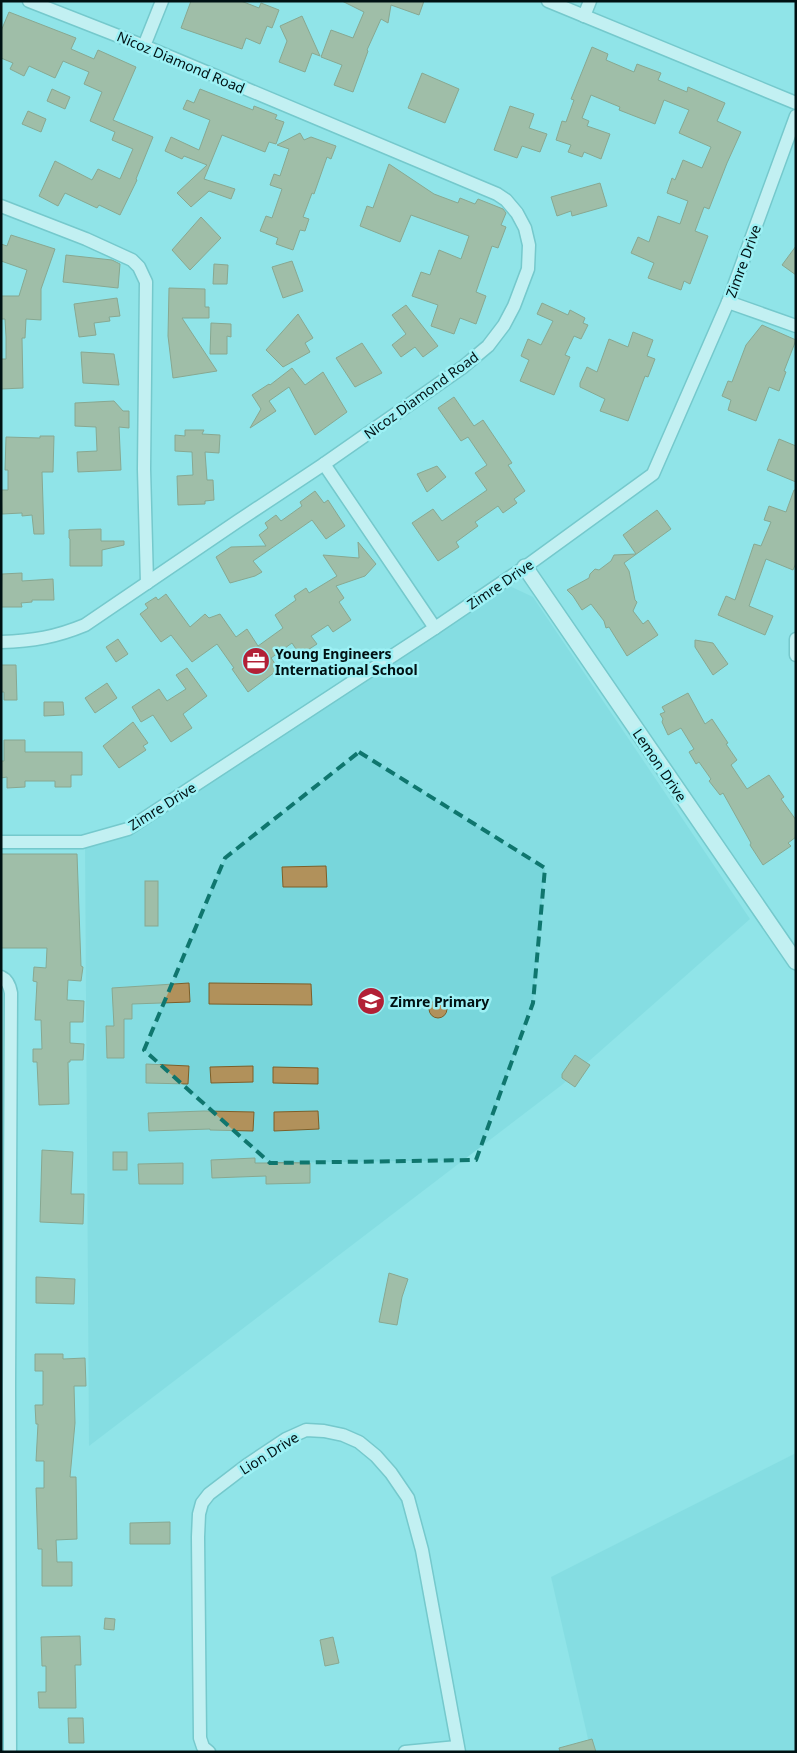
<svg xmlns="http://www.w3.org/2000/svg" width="797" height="1753" viewBox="0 0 797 1753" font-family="'Noto Sans',sans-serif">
  <rect width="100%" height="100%" fill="#90e4e8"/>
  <g fill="#78d6db">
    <polygon points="497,580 533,597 750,919 563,1084 89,1446 85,842 124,835"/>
    <polygon points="796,1453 796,1752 591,1752 551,1577"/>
  </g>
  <g fill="#b1915b" stroke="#7d5f29">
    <polygon points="191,1 241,1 259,8 261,3 279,10 272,28 267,26 260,44 246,38 242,49 181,28"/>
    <polygon points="342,1 424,1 419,15 391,5 388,23 381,19 367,50 368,51 353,92 334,85 342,65 321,57 331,30 353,38 364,12"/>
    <polygon points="9,12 76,38 71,49 94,59 98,50 136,67 113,120 153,137 136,179 137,180 120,215 99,205 97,208 65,193 58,206 39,196 55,161 92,180 98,169 120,179 133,149 112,140 115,132 90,121 102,92 84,84 89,72 63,61 55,78 29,66 24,76 10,69 13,63 1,58 1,31"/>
    <polygon points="302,16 320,56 312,53 305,72 279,62 287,41 280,26"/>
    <polygon points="592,47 608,54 606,60 634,72 637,64 661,73 658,80 687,92 688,87 725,103 717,121 741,132 727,163 709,209 704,207 695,231 708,236 690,284 684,281 681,290 648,278 654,263 631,253 638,237 649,242 658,216 680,224 688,201 667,193 672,178 675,180 683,160 702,168 711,147 679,133 689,110 664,100 655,124 619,110 620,107 591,95 582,118 589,121 587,126 610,134 601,159 584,152 582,157 568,152 571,145 556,140 562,121 566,122 574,100 571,99"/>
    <polygon points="422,73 459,89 445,123 408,108"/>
    <polygon points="52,89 70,97 65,109 47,101"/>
    <polygon points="200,89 253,110 254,106 277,115 275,119 284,122 276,144 269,142 265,152 222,135 204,179 235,189 231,199 209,191 191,207 177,193 207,165 184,156 182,159 165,151 171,137 199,150 210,120 183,109 187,100 194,103"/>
    <polygon points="510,106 534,114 529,128 547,134 540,152 522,146 517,158 494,150"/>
    <polygon points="28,111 46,119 41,132 22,124"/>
    <polygon points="300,133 304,140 311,137 336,146 331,159 327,157 314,194 312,193 303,217 309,219 305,231 300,230 293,250 276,244 278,238 260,231 266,216 272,218 282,189 270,185 274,174 280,176 289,149 277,145"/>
    <polygon points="389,164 434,194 458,203 460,198 475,204 478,199 503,209 506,213 501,225 506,227 498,248 492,246 476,292 486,296 476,324 460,318 454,334 431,326 438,305 412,296 421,272 430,275 439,250 461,259 469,236 411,215 400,242 360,226 367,206 373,208"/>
    <polygon points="600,183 607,206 572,216 571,211 557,216 551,197"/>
    <polygon points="201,217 221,238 190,270 172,250"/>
    <polygon points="11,235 55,249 41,289 41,320 26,319 25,338 22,338 23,388 1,389 1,359 6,359 6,337 5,319 1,319 1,296 19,296 27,270 1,261 1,244 7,246"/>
    <polygon points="796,246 796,275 782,265"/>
    <polygon points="66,255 112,260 120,264 118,288 63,282"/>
    <polygon points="292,261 303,291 283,298 272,267"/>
    <polygon points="214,264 228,265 227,284 213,284"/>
    <polygon points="169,288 205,289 205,307 209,307 209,318 182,318 217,371 173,378 168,336"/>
    <polygon points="117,298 120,316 109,317 110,321 94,323 96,335 79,337 74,304"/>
    <polygon points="542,303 568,315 570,310 585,318 583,323 588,325 581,339 574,336 565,355 570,357 554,395 520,381 529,360 521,356 528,339 541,345 553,321 537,314"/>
    <polygon points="406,305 438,346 423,357 415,347 401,357 392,345 406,334 392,315"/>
    <polygon points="298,314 313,338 305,343 310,352 283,367 266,350"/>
    <polygon points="211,323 231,324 231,337 227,336 227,354 210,354"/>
    <polygon points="762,325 796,340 784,371 786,372 779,391 769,387 756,421 728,410 731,400 722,396 728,381 732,382 746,345"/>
    <polygon points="633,332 653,340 647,356 655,359 648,377 645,376 628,421 600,411 605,399 580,387 580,383 587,367 597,372 609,339 628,347"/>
    <polygon points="362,343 382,373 355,387 336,358"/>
    <polygon points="81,352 114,354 119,385 83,383"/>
    <polygon points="292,368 305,385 323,372 347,412 315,435 289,387 269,401 276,411 250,428 261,409 252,395 269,384 270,385"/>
    <polygon points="454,397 474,426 483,420 512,463 508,465 525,491 514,499 517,503 503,513 498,506 475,522 478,526 456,542 459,547 438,561 412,523 433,509 442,521 487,490 475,473 487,465 468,437 461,441 438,408"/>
    <polygon points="114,401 123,411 129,411 129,428 119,427 121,470 78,472 77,452 97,451 96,427 75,426 75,403"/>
    <polygon points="185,430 204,430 202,434 220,435 219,453 205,452 207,480 213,480 214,500 205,501 205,504 178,505 177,476 193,475 192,452 175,451 175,435 185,436"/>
    <polygon points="40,436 54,436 53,472 42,472 44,534 34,534 32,515 22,516 22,513 2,514 1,490 8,490 8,470 5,470 6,437 40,438"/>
    <polygon points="779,439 796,446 796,482 767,470"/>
    <polygon points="437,466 446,477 427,492 417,474"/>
    <polygon points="794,490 796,490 796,563 793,570 766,559 749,606 773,616 765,635 718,615 726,596 735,600 754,544 761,546 771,522 764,520 769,506 786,512"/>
    <polygon points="315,491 324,503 328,500 345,526 326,539 312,520 253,561 262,572 255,576 230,583 216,557 231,547 266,546 259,535 268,528 265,523 276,515 281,521 302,506 300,502"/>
    <polygon points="657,510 671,529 624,563 629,571 635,600 637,602 633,611 643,624 648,620 658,635 627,656 609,627 606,628 604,621 591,604 582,610 573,596 567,590 589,578 590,574 595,569 599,570 611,561 614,555 636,554 623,535"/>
    <polygon points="101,529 101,541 124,541 124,545 102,550 102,566 70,566 70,539 69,538 69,530"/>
    <polygon points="358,542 376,564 365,576 336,586 344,598 339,602 351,620 333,632 328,625 311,636 317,644 300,655 292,643 271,658 279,669 248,692 232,669 234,668 217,644 192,662 171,635 161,642 140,614 148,608 145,604 156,597 158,600 166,594 190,627 205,614 209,618 220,614 236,637 247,629 258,646 283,628 275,615 296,600 294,596 306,588 309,593 337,576 323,555 359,558"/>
    <polygon points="22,573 22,581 53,579 54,600 32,600 32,602 21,603 22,607 1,607 2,574"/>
    <polygon points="118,639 128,654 116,662 106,647"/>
    <polygon points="695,640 713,643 728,664 713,675 695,647"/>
    <polygon points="1,665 16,665 17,700 4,700 4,692 1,692"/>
    <polygon points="187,668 207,696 183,714 192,728 171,742 153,715 141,722 132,707 159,689 167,701 186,689 176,675"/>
    <polygon points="107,683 117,698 95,713 85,698"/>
    <polygon points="688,693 705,724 712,719 728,743 726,744 737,760 731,765 747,789 769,775 784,797 781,799 796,820 796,837 788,843 791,846 763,865 750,845 751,843 723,793 720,795 709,781 711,779 699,762 696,764 689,752 694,749 681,728 668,735 662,722 663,719 660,714 665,712 662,707"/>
    <polygon points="44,702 63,702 64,715 44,716"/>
    <polygon points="133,722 148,743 143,746 146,750 119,768 103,746"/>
    <polygon points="4,740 25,740 25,752 82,752 82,775 71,775 71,787 55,787 55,781 25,781 25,787 7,788 7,777 1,778 1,761 4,761"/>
    <polygon points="1,854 77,854 81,966 83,967 81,981 68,980 67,1000 84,1001 83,1022 70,1022 70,1043 84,1044 83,1060 70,1060 70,1062 68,1062 69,1104 39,1105 37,1062 33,1062 33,1049 42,1049 41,1020 35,1020 37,982 33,981 34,967 46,968 47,948 1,948"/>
    <polygon points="326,866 327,887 283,887 282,867"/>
    <rect x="145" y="881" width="13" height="45"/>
    <polygon points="189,983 190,1002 132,1004 132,1019 124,1019 124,1058 107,1058 106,1026 114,1026 112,988"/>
    <polygon points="209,983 311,984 312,1005 209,1004"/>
    <circle cx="438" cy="1009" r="9"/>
    <polygon points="575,1055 590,1065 575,1087 562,1078 562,1074"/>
    <polygon points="146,1064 189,1066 188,1084 146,1083"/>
    <polygon points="253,1066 253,1082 211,1083 210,1067"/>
    <polygon points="273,1067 318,1068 318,1084 273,1083"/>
    <polygon points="204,1111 254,1112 253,1131 210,1130 210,1129 149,1131 148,1113"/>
    <polygon points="318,1111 319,1129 274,1131 274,1112"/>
    <polygon points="42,1150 73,1152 71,1194 84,1194 83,1224 40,1222"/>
    <rect x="113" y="1152" width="14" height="18"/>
    <polygon points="255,1158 255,1163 310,1163 310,1183 266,1184 266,1176 212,1178 211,1160"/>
    <polygon points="183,1163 183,1184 139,1184 138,1164"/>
    <polygon points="389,1273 408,1279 402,1297 397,1325 379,1322"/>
    <polygon points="36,1277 75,1279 74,1304 36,1303"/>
    <polygon points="35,1354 63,1354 63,1359 85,1358 86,1386 74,1386 75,1423 70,1477 76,1477 77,1539 56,1540 57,1562 72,1562 72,1586 42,1586 42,1549 38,1549 36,1488 44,1488 44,1461 36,1461 38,1424 36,1424 35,1405 43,1405 43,1371 35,1371"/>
    <polygon points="170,1522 170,1544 130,1544 130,1523"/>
    <polygon points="105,1618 115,1619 114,1630 104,1629"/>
    <polygon points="80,1636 81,1665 75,1665 76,1708 39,1708 38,1692 46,1692 46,1666 42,1666 41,1637"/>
    <polygon points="333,1637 339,1663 325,1666 320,1640"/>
    <polygon points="68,1718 83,1718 84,1743 69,1743"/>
    <polygon points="592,1739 596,1752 560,1752 559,1748"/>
  </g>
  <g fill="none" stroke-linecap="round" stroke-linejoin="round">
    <g stroke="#54a8ac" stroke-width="15">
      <g id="minor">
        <polyline points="548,1 796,103"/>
        <polyline points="584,16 590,1"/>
        <polyline points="144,46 162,1"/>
        <polyline points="1,206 86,239 132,260 139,267 146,282 144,469 147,583"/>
        <polyline points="728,302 796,326"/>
        <polyline points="324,464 435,628"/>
        <polyline points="796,639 796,655"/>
        <path d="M 1,642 C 33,641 56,637 85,625 L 238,521 L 324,464 L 463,367 L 488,346 L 504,325 L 514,306 L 528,269 L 529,245 L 525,228 L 517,213 L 506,200 L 497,194 L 144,46 L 29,1"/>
        <polyline points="1,842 82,842 128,829 435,628 525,567 653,474 728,302 796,116"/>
        <path d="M 1,977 C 8,980 10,987 11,993 L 9,1387 L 10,1752"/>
        <polyline points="209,1752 203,1747 200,1738 198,1537 199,1514 202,1503 209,1494 247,1465 286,1439 306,1430 324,1431 343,1435 359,1442 376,1456 391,1473 408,1498 422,1550 459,1752"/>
        <polyline points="405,1752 457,1747"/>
      </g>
    </g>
    <g stroke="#54a8ac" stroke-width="18">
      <polyline id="tertiary" points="525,567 796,962"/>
    </g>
    <use href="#minor" stroke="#fff" stroke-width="12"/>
    <use href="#tertiary" stroke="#fff" stroke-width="15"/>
  </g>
  <path d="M0 0H797V1753H0ZM 359,752 L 545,868 L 533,1003 L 476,1160 L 270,1163 L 144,1050 L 225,858 Z" fill="#90e4e8" fill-opacity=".55" fill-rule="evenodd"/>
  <path fill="none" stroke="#0f766e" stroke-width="4" stroke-dasharray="10 6" stroke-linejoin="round" d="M 359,752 L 545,868 L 533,1003 L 476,1160 L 270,1163 L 144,1050 L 225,858 Z"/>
  <defs>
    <g id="office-disc" transform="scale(1.4375)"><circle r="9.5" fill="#b22036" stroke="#9df1f5"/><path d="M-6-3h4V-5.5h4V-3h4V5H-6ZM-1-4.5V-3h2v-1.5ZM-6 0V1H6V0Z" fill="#fff"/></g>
    <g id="school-disc" transform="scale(1.4375)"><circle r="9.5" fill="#b22036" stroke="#9df1f5"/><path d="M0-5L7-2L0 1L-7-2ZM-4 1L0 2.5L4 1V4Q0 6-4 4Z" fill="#fff"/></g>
  </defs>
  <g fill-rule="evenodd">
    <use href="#office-disc" x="256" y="661"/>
    <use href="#school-disc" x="371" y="1001"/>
  </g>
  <g text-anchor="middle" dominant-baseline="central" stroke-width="5" stroke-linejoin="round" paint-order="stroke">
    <g font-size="14" fill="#001113" stroke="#9df1f5">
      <text transform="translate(181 62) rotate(23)">Nicoz Diamond Road</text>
      <text transform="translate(743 261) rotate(-70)">Zimre Drive</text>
      <text transform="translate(421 395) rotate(-36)">Nicoz Diamond Road</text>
      <text transform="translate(500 584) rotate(-34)">Zimre Drive</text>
      <text transform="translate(660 765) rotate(56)">Lemon Drive</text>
      <text transform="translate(162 806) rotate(-32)">Zimre Drive</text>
      <text transform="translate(269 1453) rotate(-32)">Lion Drive</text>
    </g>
    <g font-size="14" font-weight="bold" fill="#001113" stroke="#9df1f5" text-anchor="start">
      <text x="275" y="653">Young Engineers<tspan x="275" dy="16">International School</tspan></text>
      <text x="390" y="1001">Zimre Primary</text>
    </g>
  </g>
  <rect width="797" height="1753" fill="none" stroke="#001113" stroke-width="5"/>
</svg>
